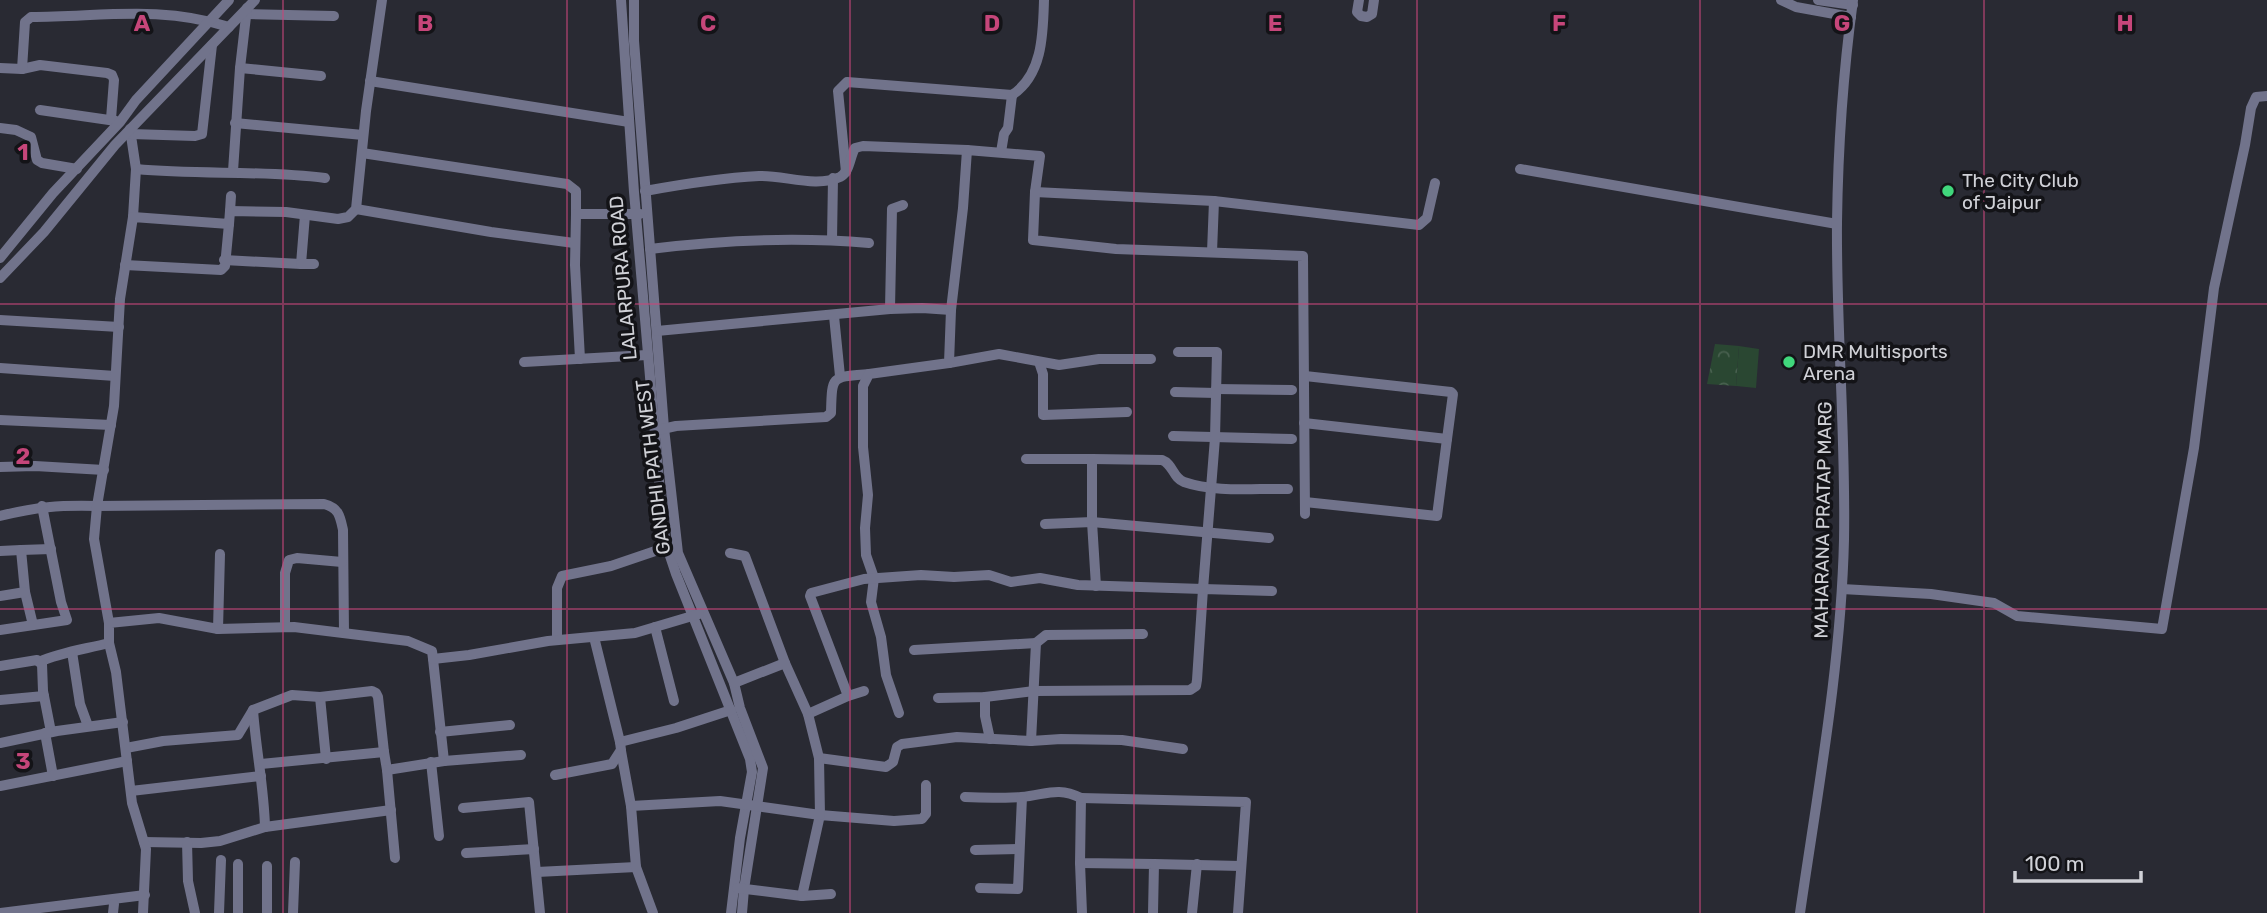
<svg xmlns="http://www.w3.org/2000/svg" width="2267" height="913" viewBox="0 0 2267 913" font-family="Rubik,sans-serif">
  <defs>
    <pattern id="park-crowns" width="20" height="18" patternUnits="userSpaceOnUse" patternTransform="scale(1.75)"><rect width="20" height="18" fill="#2a4732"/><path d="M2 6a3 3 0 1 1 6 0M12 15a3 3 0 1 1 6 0" fill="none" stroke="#48604f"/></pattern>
  </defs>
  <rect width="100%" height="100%" fill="#292a33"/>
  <polygon fill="#2a4732" points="1739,346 1759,349 1756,388 1736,386"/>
  <polygon fill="url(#park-crowns)" points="1715,344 1739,346 1736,386 1707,384"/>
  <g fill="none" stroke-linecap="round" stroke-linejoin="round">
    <g stroke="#71738b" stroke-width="10">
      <polyline points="621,0 634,192 663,527 667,547 676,574 750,759 752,772 740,838 731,913"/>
      <polyline points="634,0 634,41 664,428 678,553 734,683 740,708 763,768 744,889 742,913"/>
      <polyline points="1359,0 1357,12 1361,16 1367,17 1372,14 1374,0"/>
      <polyline points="1781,0 1796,7 1851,17"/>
      <polyline points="1818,0 1853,5"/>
      <polyline points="247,14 334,16"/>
      <polyline points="0,68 22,69 40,65 107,73 112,75 114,80 111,119"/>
      <polyline points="240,68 321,76"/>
      <path d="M 22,69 L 25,22 L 31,17 C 101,17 160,5 229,27"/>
      <polyline points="370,81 629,122"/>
      <polyline points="40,110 116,121"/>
      <polyline points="235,123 363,135"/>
      <polyline points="0,128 16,130 31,137 37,160 42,163 77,169"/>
      <polyline points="130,129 136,169"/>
      <polyline points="131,134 195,136 202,134 212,45"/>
      <polyline points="1001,152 1004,134 1008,128 1012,95"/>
      <polyline points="362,153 567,184 576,191 576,214"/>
      <polyline points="1520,169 1837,224"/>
      <polyline points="233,171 240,68 247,8"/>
      <path d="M 846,172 L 838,91 L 847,82 L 1012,95 C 1043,75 1043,33 1044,0"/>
      <path d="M 645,191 C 683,184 721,178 759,176 C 784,175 816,188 840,177 C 850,172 850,156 855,148 L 863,146 L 967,150"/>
      <polyline points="1035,192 1214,201 1419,225 1427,218 1435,183"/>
      <polyline points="903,205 892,209 890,309 922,308 951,310"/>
      <polyline points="356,209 491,232 574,243"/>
      <polyline points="230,211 231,196"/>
      <path d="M 133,217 L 136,169 C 199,175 262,170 325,178"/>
      <polyline points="832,240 833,178"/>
      <path d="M 650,249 C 723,240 797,237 869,243"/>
      <polyline points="1212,252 1214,201"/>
      <polyline points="0,258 53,193 120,122 136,100 229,0"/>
      <polyline points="224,260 301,264 305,215"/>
      <polyline points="301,264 314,264"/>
      <polyline points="125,265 221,270 225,266 229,224"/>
      <polyline points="0,278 44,232 115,145 255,0"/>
      <polyline points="834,316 840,376"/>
      <polyline points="0,320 119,327"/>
      <polyline points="657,331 890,309"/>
      <polyline points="580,359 575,265 576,214 640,214"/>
      <polyline points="524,362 647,355"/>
      <polyline points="1039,362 1043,374 1043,415 1127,412"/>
      <polyline points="949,363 999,354 1059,365 1099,359 1151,359"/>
      <polyline points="0,368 115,376"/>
      <polyline points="1305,376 1451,392 1453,394 1447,439"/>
      <polyline points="1216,389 1292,390"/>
      <polyline points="1175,392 1216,393"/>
      <polyline points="0,420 111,425"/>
      <polyline points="1304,423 1447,439 1437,516 1305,502"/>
      <path d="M 658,430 L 676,426 L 826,417 L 831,413 C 832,375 831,377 869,374"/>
      <polyline points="1173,436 1292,439"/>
      <polyline points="1026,459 1092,459 1092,522 1096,586"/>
      <path d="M 1092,459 L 1162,460 C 1173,464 1173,478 1184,482 C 1216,493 1255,488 1288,489"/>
      <polyline points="0,467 35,466 104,470"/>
      <path d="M 0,516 C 36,507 59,505 97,506 L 114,406 L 120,299 L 133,217 L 229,224 L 230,211 L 286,212 L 338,219 L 348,217 L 356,209 L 366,111 L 382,0"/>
      <polyline points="1045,524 1092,522 1269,538"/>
      <polyline points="21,550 51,549"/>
      <polyline points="0,551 21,550 25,592 33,625"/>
      <polyline points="730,553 745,556 785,663"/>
      <polyline points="1842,589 1931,594 1994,603 2017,616 2162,629 2194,448 2214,288 2245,145 2251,108 2256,97 2267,96"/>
      <polyline points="0,596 25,592"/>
      <path d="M 109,623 L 94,539 L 97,506 L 324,504 C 339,508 340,516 343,530 L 344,633"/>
      <polyline points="285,627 285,573 289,560 297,558 342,562"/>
      <polyline points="655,627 674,701"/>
      <polyline points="218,629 220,554"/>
      <polyline points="0,630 67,620 61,602 42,506"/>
      <polyline points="594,637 620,742 676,728 731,710"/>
      <polyline points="557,640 557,588 562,576 611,566 667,547"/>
      <polyline points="914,650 1036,643"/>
      <polyline points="72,652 80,704 88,726"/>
      <polyline points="433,659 444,761"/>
      <path d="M 39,662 C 61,652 86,649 109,643"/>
      <polyline points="0,666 37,660 42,664 43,691 51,732"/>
      <polyline points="848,696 864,691"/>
      <polyline points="320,697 326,759"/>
      <polyline points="985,697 985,716 990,739"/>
      <polyline points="938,698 985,697 1034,691 1190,690 1196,686 1197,680 1203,589 1272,591"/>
      <polyline points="0,700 44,696"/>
      <path d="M 253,710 C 256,750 264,788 265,827"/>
      <polyline points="899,713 886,675 881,637 871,602 874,578 866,555 865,528 868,495 863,447 863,386 869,374 949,363 951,310 963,208 967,150 1040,156 1035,192 1033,240 1116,249 1303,256 1305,514"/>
      <polyline points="808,714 848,696 810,596 811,593 864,579 921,575 954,577 989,575 1011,582 1040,578 1078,585 1203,589 1215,438 1217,352 1178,352"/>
      <polyline points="440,732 510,725"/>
      <polyline points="45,733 53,776"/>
      <polyline points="1031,741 1036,643 1046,635 1143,634"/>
      <polyline points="0,743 57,731 123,722"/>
      <polyline points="126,748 163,741 238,735 253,710 292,695 320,697 372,691 376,693 378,697 384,752"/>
      <polyline points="621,751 631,806"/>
      <polyline points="819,758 886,767 893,762 897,747 902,744 957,737 1031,741 1061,739 1122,740 1183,749"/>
      <polyline points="431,762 439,836"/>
      <polyline points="261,764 384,752 387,770 444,761 521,755"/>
      <polyline points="387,770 395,858"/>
      <polyline points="555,775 612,764 621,750 620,742"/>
      <polyline points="0,786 127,761"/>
      <polyline points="131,791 261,776"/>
      <path d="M 965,797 C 984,798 1002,798 1021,797 C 1046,795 1057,786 1081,798 L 1080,863 L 1154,864 L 1153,913"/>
      <polyline points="1081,798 1246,802 1238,913"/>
      <polyline points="463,808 529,802 540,913"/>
      <polyline points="144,842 201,843 220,841 265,827 391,810"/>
      <polyline points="187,842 188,881 195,913"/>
      <polyline points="975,850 1019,849"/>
      <polyline points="466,853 534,849"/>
      <polyline points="1080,863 1082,913"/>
      <polyline points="1154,864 1241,866"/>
      <polyline points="267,866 267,913"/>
      <polyline points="537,872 636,867"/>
      <polyline points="737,888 802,896 831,894"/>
      <polyline points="980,888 1018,889 1022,797"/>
      <polyline points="802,896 820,815 894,821 922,819 926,814 926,785"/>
      <polyline points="0,913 145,895"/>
      <polyline points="113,913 114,904"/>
      <polyline points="143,913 146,849 132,803 116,672 109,643 109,623 159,618 218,629 294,627 408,641 432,651 433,659 469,655 548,641 635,633 699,614"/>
      <polyline points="219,913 221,860"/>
      <polyline points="238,913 238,864"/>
      <polyline points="293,913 295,862"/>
      <polyline points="653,913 636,867 631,806 720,801 820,815 819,758 808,714 785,663 734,683"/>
      <polyline points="1192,913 1197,864"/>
      <path d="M 1800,913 C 1818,789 1841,665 1844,540 C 1846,434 1836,328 1837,222 C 1838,147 1843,74 1853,0"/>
    </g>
  </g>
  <path fill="none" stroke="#c6467a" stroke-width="2" stroke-opacity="0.55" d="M 283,0 L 283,913M 567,0 L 567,913M 850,0 L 850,913M 1134,0 L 1134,913M 1417,0 L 1417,913M 1700,0 L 1700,913M 1984,0 L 1984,913M 0,304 L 2267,304M 0,609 L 2267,609"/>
  <g fill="#40d77c" stroke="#131317" stroke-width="2.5">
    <circle cx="1948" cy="191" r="7"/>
    <circle cx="1789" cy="362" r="7"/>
  </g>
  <g text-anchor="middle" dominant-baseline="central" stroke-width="7" stroke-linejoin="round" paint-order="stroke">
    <g font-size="19" fill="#d0d1d7" stroke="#131317" text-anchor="start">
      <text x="1962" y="180">The City Club<tspan x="1962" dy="22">of Jaipur</tspan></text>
      <text x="1803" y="351">DMR Multisports<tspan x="1803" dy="22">Arena</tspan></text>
    </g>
    <g font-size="19" fill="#d0d1d7" stroke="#131317">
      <text transform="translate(623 278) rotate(-95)">LALARPURA ROAD</text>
      <text transform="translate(653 467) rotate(-97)">GANDHI PATH WEST</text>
      <text transform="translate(1823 520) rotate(-89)">MAHARANA PRATAP MARG</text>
    </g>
  </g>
  <g font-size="23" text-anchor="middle" font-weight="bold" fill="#c6467a" stroke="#131317" stroke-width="7" stroke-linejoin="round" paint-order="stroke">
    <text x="142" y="31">A</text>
    <text x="425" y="31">B</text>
    <text x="708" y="31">C</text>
    <text x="992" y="31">D</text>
    <text x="1275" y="31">E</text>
    <text x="1559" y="31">F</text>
    <text x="1842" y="31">G</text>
    <text x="2125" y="31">H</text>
    <text x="23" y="160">1</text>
    <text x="23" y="464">2</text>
    <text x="23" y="769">3</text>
  </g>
  <path d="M2015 871v10h126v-10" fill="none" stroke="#d0d1d7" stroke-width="3.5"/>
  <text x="2025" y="871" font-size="21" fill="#d0d1d7" stroke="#131317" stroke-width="5" paint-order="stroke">100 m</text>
</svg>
